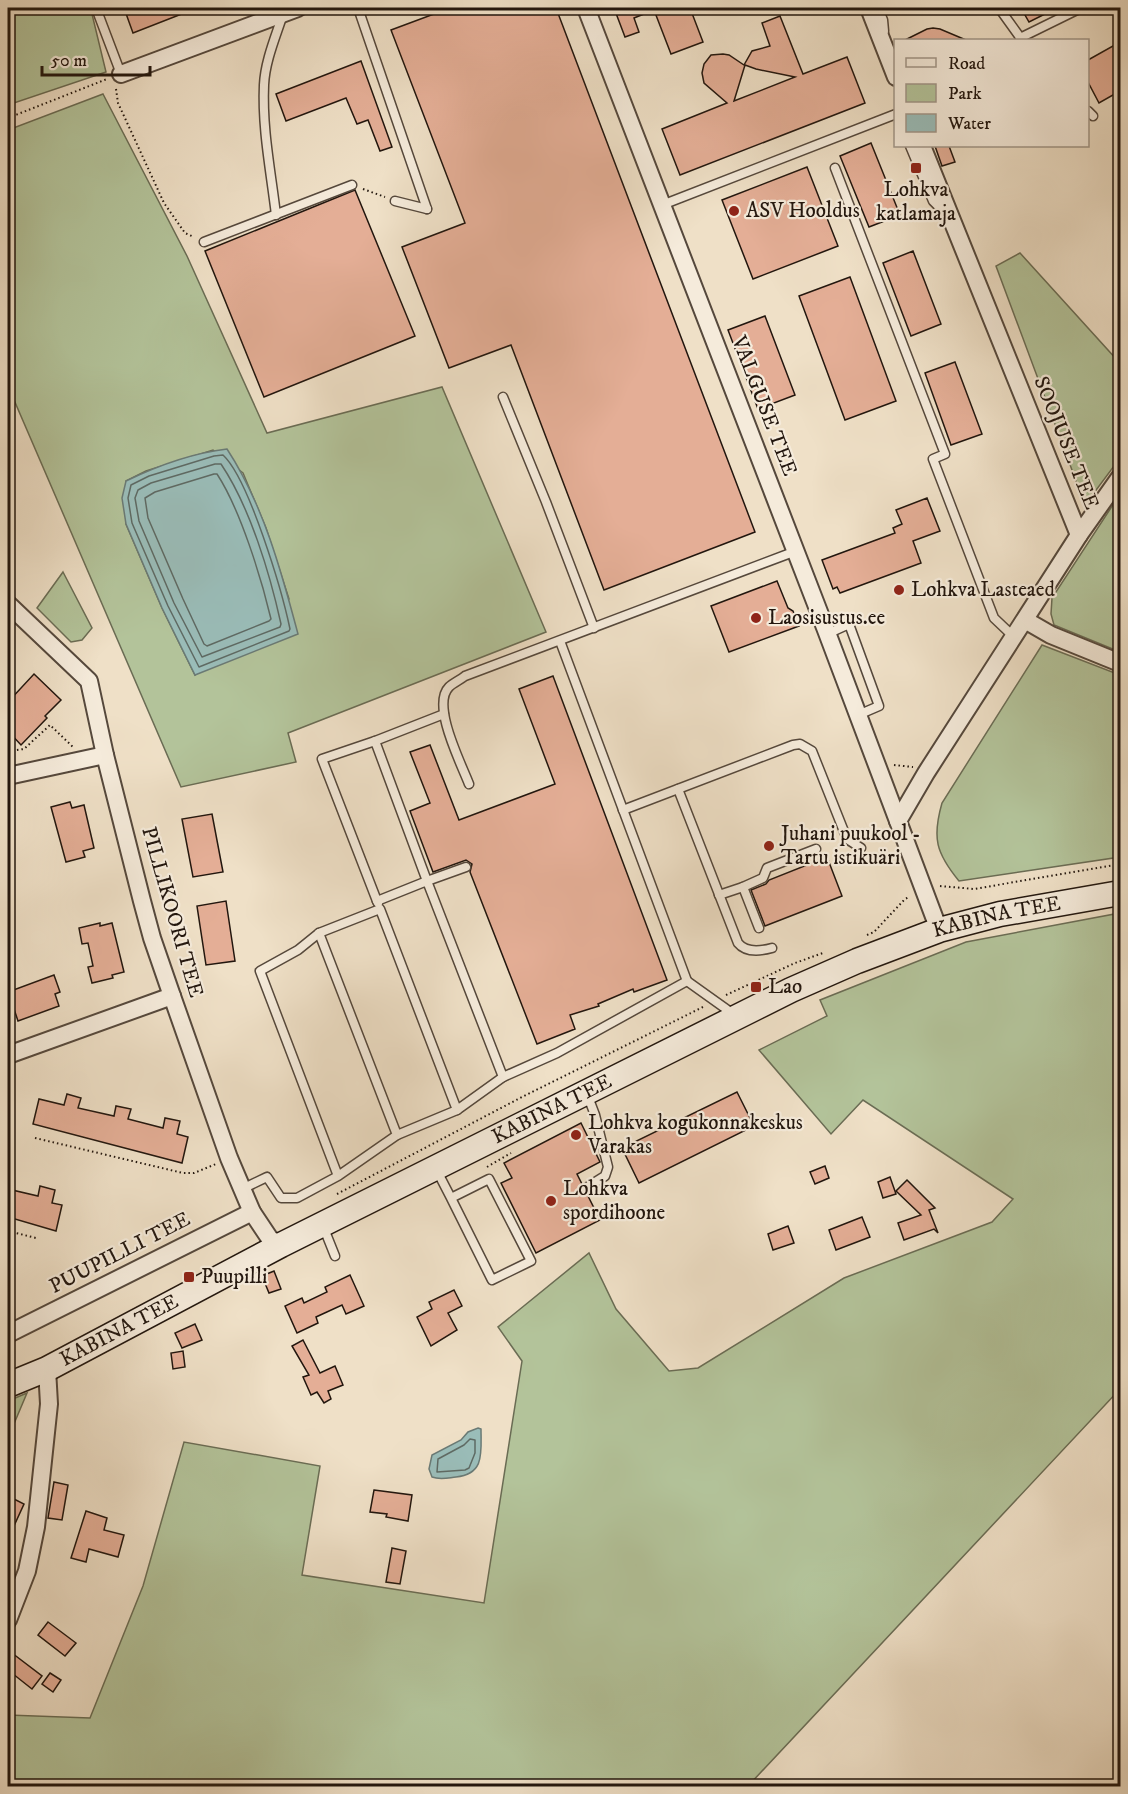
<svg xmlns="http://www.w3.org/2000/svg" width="1128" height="1794" viewBox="0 0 1128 1794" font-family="'IM FELL DW Pica',serif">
  <rect width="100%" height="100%" fill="#efe0c7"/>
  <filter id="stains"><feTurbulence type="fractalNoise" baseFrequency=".00333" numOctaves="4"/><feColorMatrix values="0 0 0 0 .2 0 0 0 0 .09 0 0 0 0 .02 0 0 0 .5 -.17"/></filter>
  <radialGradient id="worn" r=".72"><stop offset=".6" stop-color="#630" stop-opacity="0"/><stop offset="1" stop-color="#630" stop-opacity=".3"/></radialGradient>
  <g fill="#b3c39a" stroke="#6a6c54" stroke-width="1.5" fill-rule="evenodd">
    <polygon points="8,8 87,8 92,14 106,72 8,105"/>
    <path d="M 103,94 L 187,256 L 267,433 L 442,387 L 546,632 L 288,733 L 296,762 L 181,787 L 8,386 L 8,130 ZM 213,450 L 243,473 L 266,528 L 289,599 L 195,675 L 162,608 L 126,524 L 126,481 L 146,471 Z"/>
    <polygon points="1020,253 1118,361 1120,360 1120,458 1085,505 996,266"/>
    <polygon points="1120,494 1120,652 1054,625 1051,614 1052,598"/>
    <polygon points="63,572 92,628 82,640 71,642 37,608"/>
    <path d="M 1042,645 L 1120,675 L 1120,857 L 959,881 C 936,853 932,838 942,803 Z"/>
    <polygon points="1120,913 1120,1389 748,1786 8,1786 8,1715 90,1718 143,1586 184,1442 320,1466 302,1575 484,1603 522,1361 498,1327 589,1253 616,1309 669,1371 698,1368 844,1278 992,1222 1013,1199 863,1100 831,1134 759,1050 827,1016 820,1000 966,942"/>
    <polygon points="27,1393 8,1438 8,1401"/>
  </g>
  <g fill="#9abdb9" stroke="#6a7a75" stroke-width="1.5">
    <path d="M 227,449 C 263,504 281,570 298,634 L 195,675 L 162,608 L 126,524 L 122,498 L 126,481 C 157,466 193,453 227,449 Z"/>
    <path d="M 478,1428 L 481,1429 C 481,1453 485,1474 456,1477 C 447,1478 440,1480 432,1477 L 429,1469 L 432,1455 L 461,1440 L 468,1432 Z"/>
  </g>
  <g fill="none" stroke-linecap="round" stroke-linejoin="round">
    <g stroke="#5e6a64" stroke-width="1.5">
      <path d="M 223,455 C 249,479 282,591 290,629 L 289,631 L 199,667 L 168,606 L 132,523 L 128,498 L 131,485 L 149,476 L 214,456 Z"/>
      <path d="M 215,464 L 221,464 C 250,507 270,574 281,624 L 280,627 L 202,657 L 174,603 L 139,521 L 135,498 L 138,490 L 151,483 Z"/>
      <path d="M 214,474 L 217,474 C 240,509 261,577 271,619 L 269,621 L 207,646 L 204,644 L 183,599 L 148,518 L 145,498 L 155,492 Z"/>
      <polygon points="470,1439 475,1440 475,1453 469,1468 465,1470 437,1472 438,1459 464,1445"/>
    </g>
  </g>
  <g fill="#e4ae96" stroke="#22160e" stroke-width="1.5" fill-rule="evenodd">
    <polygon points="124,8 197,8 133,33"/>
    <polygon points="450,8 556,8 755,532 604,590 511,345 449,368 402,247 465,223 391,30"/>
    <polygon points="614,8 690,8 703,42 671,54 654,10 634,18 639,32 625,37"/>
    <polygon points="1021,8 1057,8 1029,22"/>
    <path d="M 780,16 L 803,74 L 847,57 L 865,103 L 680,175 L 662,129 L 727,103 L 704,83 L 702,73 L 704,64 L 711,55 L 723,54 L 729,55 L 744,65 L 752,51 L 770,46 L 762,23 ZM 745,65 L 756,69 L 795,77 L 734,101 Z"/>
    <polygon points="933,28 940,29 966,40 905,40 927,29"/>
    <polygon points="1120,42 1120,91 1099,103 1088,82 1088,60"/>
    <polygon points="361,61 392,147 380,151 368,120 357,124 346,98 286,121 276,94"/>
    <polygon points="871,143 900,215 869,227 840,156"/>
    <polygon points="935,146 949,146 955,162 942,166"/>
    <polygon points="807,167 838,246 753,279 722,200"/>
    <polygon points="355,190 415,336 264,397 205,251"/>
    <polygon points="913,251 941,324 911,336 883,263"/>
    <polygon points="850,277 896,401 845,420 799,296"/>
    <polygon points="765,316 795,395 758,409 728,330"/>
    <polygon points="955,362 982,434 951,445 925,373"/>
    <polygon points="927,498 940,531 913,541 921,563 840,593 837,587 833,589 822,560 895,533 893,528 902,524 896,510"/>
    <polygon points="777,581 788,608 793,611 799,626 729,652 711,606"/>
    <polygon points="34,674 61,700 45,716 47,718 21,745 8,731 8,702"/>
    <polygon points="553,676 667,980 634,992 633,989 598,1004 599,1006 570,1015 575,1029 537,1044 470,872 472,864 466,860 433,872 410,811 430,803 410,752 430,745 459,820 555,784 519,689"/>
    <polygon points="70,802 72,808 84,805 94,848 83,851 85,857 66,862 51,807"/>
    <polygon points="212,814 223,872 193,877 182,819"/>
    <polygon points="827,857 842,896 765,926 751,890 766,884 769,880"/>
    <polygon points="226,901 235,961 206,965 197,906"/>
    <polygon points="100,923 100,926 112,923 124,972 112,975 113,978 92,983 88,967 93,966 88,943 82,944 79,928"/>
    <polygon points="54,975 60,992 55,994 59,1006 18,1021 14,1009 8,1011 8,992"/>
    <polygon points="737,1092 754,1126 639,1183 622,1148"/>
    <polygon points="67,1094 81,1098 78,1108 114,1116 116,1106 131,1109 128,1119 163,1128 165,1118 180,1121 177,1134 188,1137 182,1163 33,1124 39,1099 64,1105"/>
    <polygon points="581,1123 600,1162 577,1174 600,1220 536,1253 501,1183 512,1178 504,1163"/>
    <polygon points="825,1166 829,1178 815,1184 810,1172"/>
    <polygon points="890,1177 896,1194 883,1198 878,1182"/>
    <polygon points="907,1180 935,1208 929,1210 938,1233 934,1229 904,1240 898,1223 921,1215 896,1191"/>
    <polygon points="40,1186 55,1190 52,1203 62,1205 56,1231 8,1217 8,1192 11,1193 12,1190 38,1196"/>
    <polygon points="862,1217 870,1237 836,1250 829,1230"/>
    <polygon points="788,1226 794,1243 773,1250 768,1234"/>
    <polygon points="274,1271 281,1289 269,1293 262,1276"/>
    <polygon points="350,1275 364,1306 346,1314 342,1305 316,1317 318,1323 297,1333 285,1306 302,1298 304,1303 327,1292 325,1287"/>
    <polygon points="454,1290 462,1306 448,1313 457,1330 431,1346 417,1317 432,1309 429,1302"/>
    <polygon points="195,1324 202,1340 182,1348 175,1333"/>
    <polygon points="303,1340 320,1373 335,1366 343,1385 328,1391 331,1399 324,1403 317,1392 311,1395 303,1377 309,1375 292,1346"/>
    <polygon points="183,1351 185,1367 173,1369 171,1353"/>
    <polygon points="54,1482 68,1485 62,1520 48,1518"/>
    <polygon points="374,1490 412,1495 408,1521 386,1517 387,1514 370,1512"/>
    <polygon points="12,1498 24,1504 8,1539 8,1508"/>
    <polygon points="86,1511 107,1518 104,1530 124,1535 118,1557 89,1549 86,1562 71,1558"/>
    <polygon points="392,1548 406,1551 400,1584 386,1582"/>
    <polygon points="48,1622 76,1643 65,1656 38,1635"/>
    <polygon points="8,1650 42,1676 32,1689 8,1670"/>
    <polygon points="50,1673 61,1680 53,1692 42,1684"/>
  </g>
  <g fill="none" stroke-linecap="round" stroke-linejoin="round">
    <g stroke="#55483c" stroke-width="11">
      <g id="lane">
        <polyline points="96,8 121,74"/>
        <polyline points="358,8 427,209"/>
        <polyline points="878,8 883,20 884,31"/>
        <polyline points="999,8 1022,40"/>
        <polyline points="1020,38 1081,8"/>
        <polyline points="1088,111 1093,116"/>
        <polyline points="910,146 933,201 943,211"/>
        <polyline points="835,168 945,454 933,459 994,618 1014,637"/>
        <polyline points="395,201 427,209"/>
        <polyline points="662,205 896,114"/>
        <path d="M 276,215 C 271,172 262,129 264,85 C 265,61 276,36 283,14"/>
        <polyline points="204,242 352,185"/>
        <polyline points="503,397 546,502 594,628"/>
        <polyline points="827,634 849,624 879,706 858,715"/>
        <polyline points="375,741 444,714"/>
        <path d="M 469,784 C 461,763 431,705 449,687 C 453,683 460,680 465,676 L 796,551"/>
        <path d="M 678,789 L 738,943 C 746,953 761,951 772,948"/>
        <polyline points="623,810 793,745 800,744 812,751 847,839 861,848"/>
        <polyline points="743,887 763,878 767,868 816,849"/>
        <polyline points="719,895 743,887 759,928"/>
        <polyline points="377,901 322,759 375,741 427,881 466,867"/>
        <polyline points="378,903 377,901 427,881 503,1077 457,1110"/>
        <polyline points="319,933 380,909 457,1110 397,1135"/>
        <polyline points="687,981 736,1016"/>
        <polyline points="503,1077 557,1053 687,981 560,641"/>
        <polyline points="587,1094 595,1115 608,1167 605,1176 589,1186"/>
        <polyline points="436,1169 451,1198 489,1179 531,1261 492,1280 451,1198"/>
        <polyline points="242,1189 267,1177 281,1198 297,1198 338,1176 397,1135 319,933 298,950 260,971 338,1176"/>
        <polyline points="323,1226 335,1256"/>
      </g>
    </g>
    <g stroke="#55483c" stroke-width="20">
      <g id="street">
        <polyline points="586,8 826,630 898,821"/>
        <polyline points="869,8 896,77"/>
        <polyline points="121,74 298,8"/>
        <polyline points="922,146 1079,535 926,773 898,821 939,930"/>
        <polyline points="1079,535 1120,477"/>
        <polyline points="8,604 89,681 105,755 142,901 152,938 172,996 229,1158 252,1212 270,1239 281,1245"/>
        <polyline points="1025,620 1051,635 1120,663"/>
        <polyline points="8,776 105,755"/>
        <polyline points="8,1055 172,996"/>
        <polyline points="8,1334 252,1212"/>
        <polyline points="8,1620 27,1571 36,1527 49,1404 47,1369"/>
      </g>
    </g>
    <g stroke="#22160e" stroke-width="27">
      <g id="secondary">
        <path id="s1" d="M 8,1385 L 47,1369 L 281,1245 L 791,990 L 857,961 L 939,930 L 1000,914 L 1120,893"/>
      </g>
    </g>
    <g stroke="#22160e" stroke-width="2" stroke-dasharray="1.5 3" stroke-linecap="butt">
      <polyline points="116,89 118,103 164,203 185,233 194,237"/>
      <polyline points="8,118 107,79"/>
      <polyline points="363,189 385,197"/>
      <polyline points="8,751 24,749 50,725 73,747"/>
      <polyline points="894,765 913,767"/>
      <polyline points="940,886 974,889 1120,864"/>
      <polyline points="867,935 874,932 905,899 909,897"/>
      <polyline points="726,995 795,963 823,953"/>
      <polyline points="35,1138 183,1173 194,1173 216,1164"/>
      <polyline points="487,1167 511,1153"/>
      <polyline points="337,1194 522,1097 703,1007"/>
      <polyline points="8,1231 36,1238"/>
    </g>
    <use href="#lane" stroke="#f5ebdb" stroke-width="8"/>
    <use href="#street" stroke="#f5ebdb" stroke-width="16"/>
    <use href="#secondary" stroke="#f5ebdb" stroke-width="24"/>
  </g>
  <g fill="#8f2418" stroke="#f5ebdb" stroke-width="2">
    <rect x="910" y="162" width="12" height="12" rx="3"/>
    <circle cx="734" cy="211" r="6"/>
    <circle cx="899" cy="590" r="6"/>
    <circle cx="756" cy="618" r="6"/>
    <circle cx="769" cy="846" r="6"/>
    <rect x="750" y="981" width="12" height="12" rx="3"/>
    <circle cx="576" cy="1135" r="6"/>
    <circle cx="551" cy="1201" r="6"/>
    <rect x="183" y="1271" width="12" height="12" rx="3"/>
  </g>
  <g text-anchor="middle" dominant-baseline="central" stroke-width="4.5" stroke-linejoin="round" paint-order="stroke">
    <g font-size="21" fill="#22160e" stroke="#f5ebdb" text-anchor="start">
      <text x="916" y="190" text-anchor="middle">Lohkva<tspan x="916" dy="24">katlamaja</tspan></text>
      <text x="746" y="211">ASV Hooldus</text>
      <text x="911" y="590">Lohkva Lasteaed</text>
      <text x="768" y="618">Laosisustus.ee</text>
      <text x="781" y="834">Juhani puukool -<tspan x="781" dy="24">Tartu istikuäri</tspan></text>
      <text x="768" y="987">Lao</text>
      <text x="588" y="1123">Lohkva kogukonnakeskus<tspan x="588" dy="24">Varakas</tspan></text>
      <text x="563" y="1189">Lohkva<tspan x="563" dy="24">spordihoone</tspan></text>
      <text x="201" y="1277">Puupilli</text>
    </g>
    <g font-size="21" fill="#22160e" stroke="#f5ebdb">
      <text transform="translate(764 406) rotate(69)">VALGUSE TEE</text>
      <text transform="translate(1066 443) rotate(68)">SOOJUSE TEE</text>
      <text transform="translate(172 912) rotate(74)">PILLIKOORI TEE</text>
      <text stroke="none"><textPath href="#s1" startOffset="1096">KABINA TEE</textPath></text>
      <text stroke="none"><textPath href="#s1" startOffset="610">KABINA TEE</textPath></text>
      <text transform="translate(120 1253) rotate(-27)">PUUPILLI TEE</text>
      <text stroke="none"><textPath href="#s1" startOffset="124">KABINA TEE</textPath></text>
    </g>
  </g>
  <rect width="1128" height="1794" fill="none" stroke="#efe0c7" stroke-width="30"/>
  <rect x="9" y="9" width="1110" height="1776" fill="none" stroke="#22160e" stroke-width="3"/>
  <rect x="15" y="15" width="1098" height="1764" fill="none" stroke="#22160e" stroke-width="1.5"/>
  <rect x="894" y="39" width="195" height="108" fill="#f5ebdb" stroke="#a19689" stroke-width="1.5"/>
  <rect x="906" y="58" width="30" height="9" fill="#f5ebdb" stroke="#a19689" stroke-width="1.5"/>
  <text x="948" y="69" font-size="18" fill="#22160e">Road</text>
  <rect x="906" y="84" width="30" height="18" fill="#b3c39a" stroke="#a19689" stroke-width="1.5"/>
  <text x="948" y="99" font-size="18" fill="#22160e">Park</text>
  <rect x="906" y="114" width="30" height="18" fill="#9abdb9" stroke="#a19689" stroke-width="1.5"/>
  <text x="948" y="129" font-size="18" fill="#22160e">Water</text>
  <path d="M42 66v9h108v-9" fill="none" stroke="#22160e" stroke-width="3"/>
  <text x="51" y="66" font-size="18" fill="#22160e" stroke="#f5ebdb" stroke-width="4.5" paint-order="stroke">50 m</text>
  <rect width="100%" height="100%" filter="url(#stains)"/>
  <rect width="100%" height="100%" fill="url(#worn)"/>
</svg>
